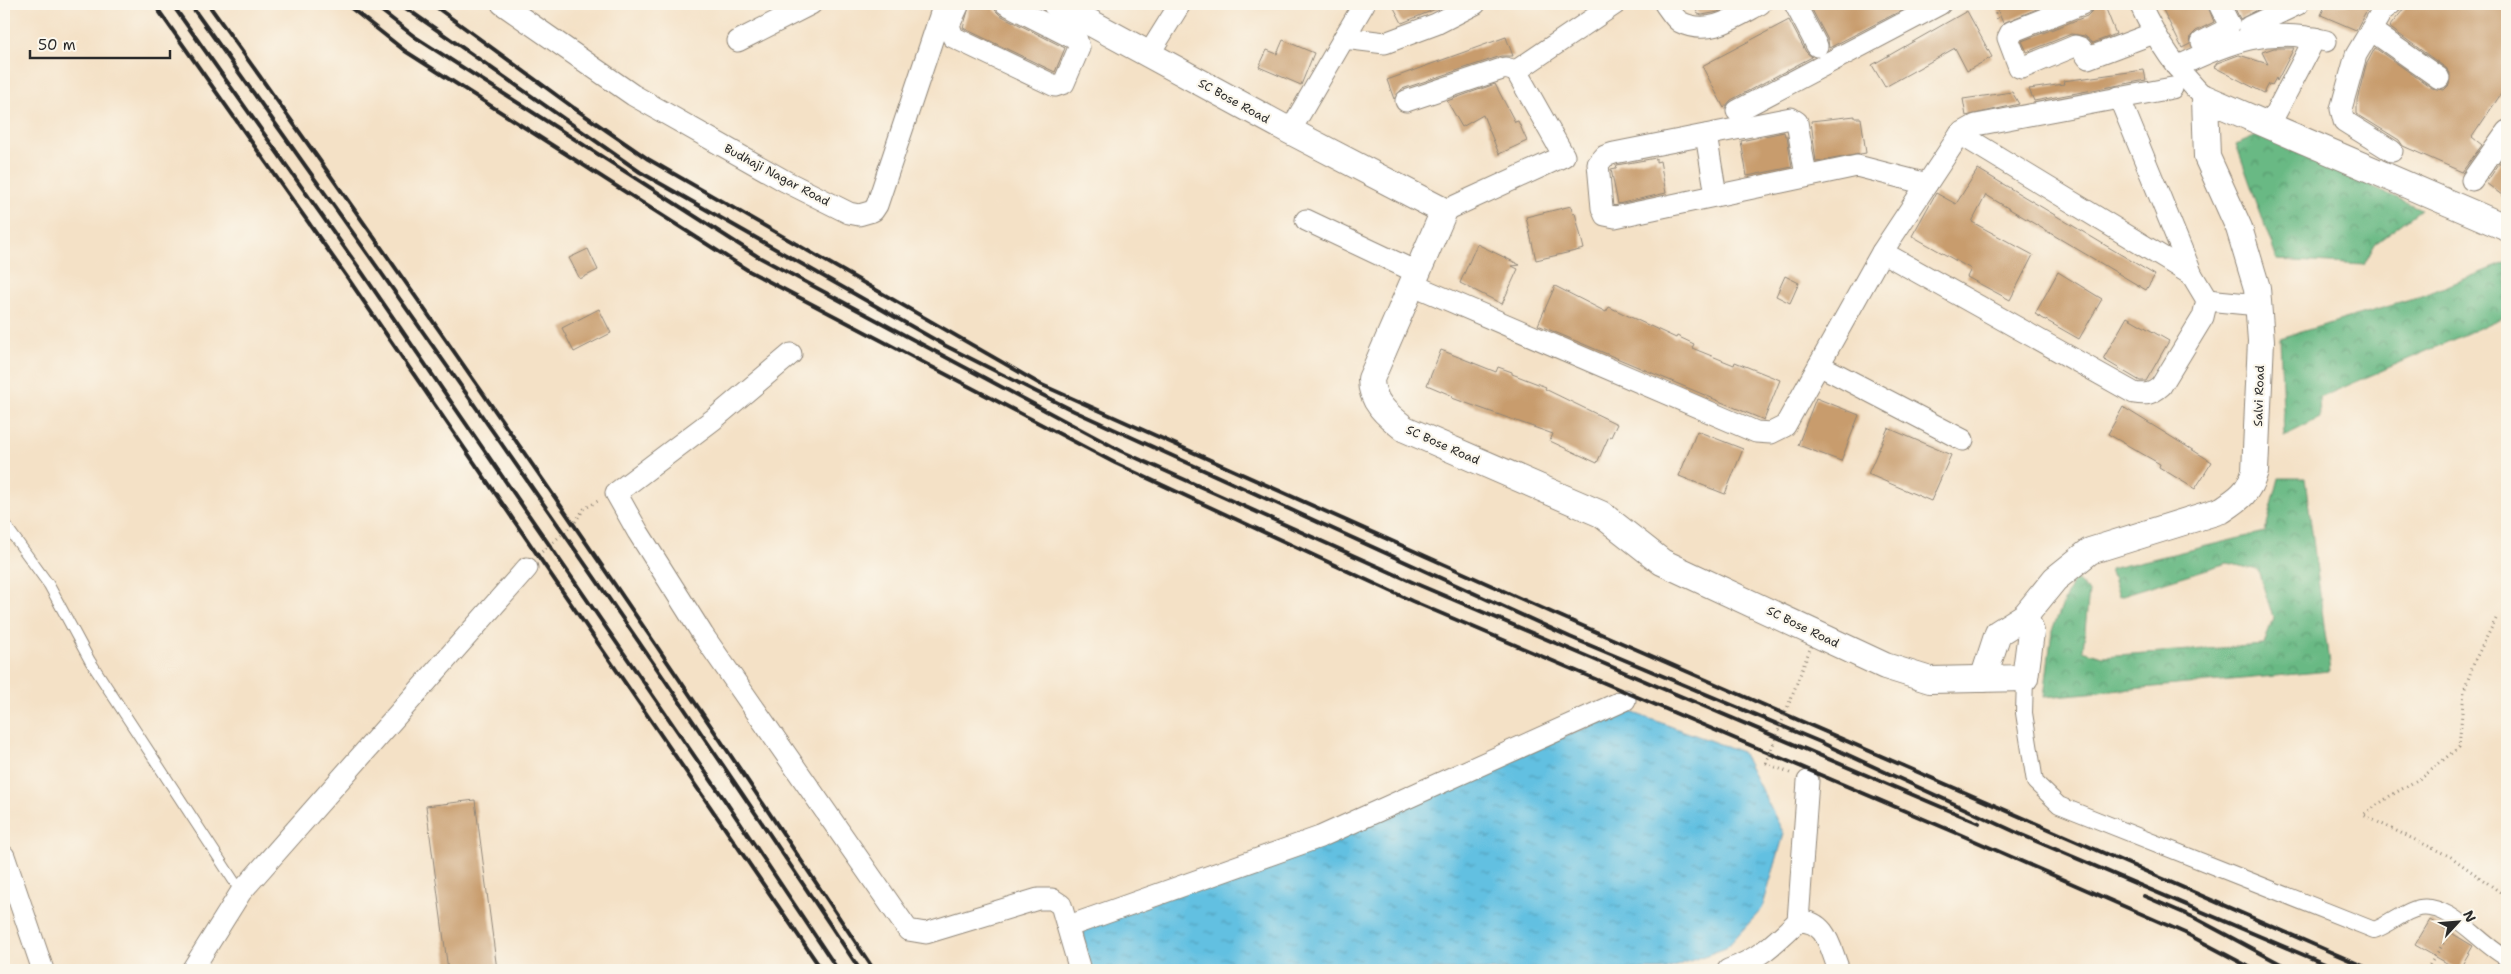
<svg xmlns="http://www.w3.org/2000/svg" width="2511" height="974" viewBox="0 0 2511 974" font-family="'Shantell Sans',sans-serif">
  <defs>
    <pattern id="forest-crowns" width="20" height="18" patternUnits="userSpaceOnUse" patternTransform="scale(1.25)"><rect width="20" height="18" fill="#69b984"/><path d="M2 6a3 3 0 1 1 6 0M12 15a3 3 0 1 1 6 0" fill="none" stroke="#57976c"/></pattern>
    <pattern id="water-ripples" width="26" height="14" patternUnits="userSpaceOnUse" patternTransform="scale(1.25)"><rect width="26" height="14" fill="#62c0e1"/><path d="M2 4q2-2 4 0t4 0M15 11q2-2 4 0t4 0" fill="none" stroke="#519cb7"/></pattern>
  </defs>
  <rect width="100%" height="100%" fill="#fbf7ec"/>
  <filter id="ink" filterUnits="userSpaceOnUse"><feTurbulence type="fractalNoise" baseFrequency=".02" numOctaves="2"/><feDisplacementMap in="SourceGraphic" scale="10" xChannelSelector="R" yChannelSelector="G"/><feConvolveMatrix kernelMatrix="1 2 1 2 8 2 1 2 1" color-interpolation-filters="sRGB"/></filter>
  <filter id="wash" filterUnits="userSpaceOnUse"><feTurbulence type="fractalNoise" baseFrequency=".0096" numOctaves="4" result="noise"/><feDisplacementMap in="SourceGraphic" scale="20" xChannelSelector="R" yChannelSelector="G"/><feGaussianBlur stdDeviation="1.12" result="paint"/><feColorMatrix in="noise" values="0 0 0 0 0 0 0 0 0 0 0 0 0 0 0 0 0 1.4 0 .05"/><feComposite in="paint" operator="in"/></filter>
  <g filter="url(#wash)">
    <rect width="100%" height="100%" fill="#f4e1c6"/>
    <g fill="url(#forest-crowns)" stroke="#4a7258">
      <polygon points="2259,134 2421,209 2375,244 2364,265 2277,260 2236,144"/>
      <polygon points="2507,262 2507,316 2319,398 2320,418 2284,436 2280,338 2417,298"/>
      <polygon points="2279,478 2305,478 2330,671 2044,697 2052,630 2074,578 2089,591 2083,650 2102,656 2264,645 2273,617 2258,570 2227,563 2119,596 2110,569 2265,532"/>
    </g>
    <polygon fill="url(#water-ripples)" stroke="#467686" points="1628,711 1742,752 1784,834 1762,909 1726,948 1665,970 1090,970 1083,931"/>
    <g id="blocks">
      <g fill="#c89c6d">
        <polygon points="970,4 994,4 995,10 1000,15 1065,48 1055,72 963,28"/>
        <polygon points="1392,4 1448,4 1402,23"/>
        <polygon points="1693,4 1735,4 1718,12 1702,15 1698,14"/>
        <polygon points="1809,4 1914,4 1829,48 1828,40"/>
        <polygon points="1995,4 2049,4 2003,23"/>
        <polygon points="2094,4 2104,4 2116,34 2093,43 2085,36 2071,34 2027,52 2022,41 2087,16 2092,11"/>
        <polygon points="2160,4 2207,4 2214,22 2196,31 2191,36 2190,44 2182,48"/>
        <polygon points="2233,4 2269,4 2240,19"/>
        <polygon points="2326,4 2370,4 2356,30 2321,15"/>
        <polygon points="2408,4 2507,4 2507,85 2472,137 2482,145 2462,172 2403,146 2399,140 2357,114 2357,100 2366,65 2375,48 2432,88 2444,90 2449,85 2450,73 2446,68 2389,27"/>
        <polygon points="1967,11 1992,57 1967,71 1955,48 1885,87 1872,65"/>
        <polygon points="1789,20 1806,52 1812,57 1731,100 1724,108 1702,66"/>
        <polygon points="1506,37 1513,56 1501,56 1402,89 1394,99 1387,80"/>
        <polygon points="1283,40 1314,53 1301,85 1259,67 1267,50 1277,54"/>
        <polygon points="2274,48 2294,48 2277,81 2276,78 2272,85 2269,84 2264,93 2214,67 2217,63 2239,55 2268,64 2262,52"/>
        <polygon points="2144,70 2146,80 2034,101 2029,89 2064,84 2063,81"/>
        <polygon points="1495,84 1515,122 1518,121 1527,141 1499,154 1483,115 1462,127 1447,101"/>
        <polygon points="2012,92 2019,104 1966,116 1963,99"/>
        <polygon points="1855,116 1855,118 1861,118 1866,153 1816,162 1811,121"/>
        <polygon points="1784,132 1785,136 1787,136 1792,167 1747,176 1741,141"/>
        <polygon points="2507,152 2507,199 2486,183"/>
        <polygon points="1656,158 1656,162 1660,161 1666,193 1618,204 1611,169 1616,168 1617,165"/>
        <polygon points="1978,169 2155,275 2146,290 1986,195 1972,222 2033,255 2010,300 1967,277 1971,269 1912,236 1936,193 1956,204"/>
        <polygon points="1571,206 1573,214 1575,213 1584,249 1536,260 1526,217"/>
        <polygon points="1477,244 1520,265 1512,266 1518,269 1502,304 1460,283"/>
        <polygon points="588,249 598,270 580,279 569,258"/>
        <polygon points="2058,272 2102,299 2079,339 2035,314"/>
        <polygon points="1785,276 1799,283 1790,303 1776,296"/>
        <polygon points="1555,286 1606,312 1609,307 1676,338 1677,336 1694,344 1692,348 1734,365 1735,362 1780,380 1764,420 1538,325"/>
        <polygon points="599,309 611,333 574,352 562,328"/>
        <polygon points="2127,317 2169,341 2146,381 2140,381 2103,359"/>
        <polygon points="1441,350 1496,372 1498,367 1512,372 1512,374 1546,387 1545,389 1617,424 1611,437 1609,436 1597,463 1550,441 1553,434 1452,398 1453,396 1427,385"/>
        <polygon points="1816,398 1859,415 1841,461 1798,445"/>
        <polygon points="2123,407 2212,462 2195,489 2159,467 2160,464 2108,434"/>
        <polygon points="1888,428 1951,455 1931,501 1868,474"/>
        <polygon points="1697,431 1743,449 1725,494 1679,476"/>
        <polygon points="475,800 497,970 448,970 426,806"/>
        <polygon points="2430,920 2473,946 2459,970 2415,945"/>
      </g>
    </g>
  </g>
  <g filter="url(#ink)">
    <use href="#blocks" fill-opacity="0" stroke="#908678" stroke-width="1"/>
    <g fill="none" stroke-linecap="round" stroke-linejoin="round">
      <g stroke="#908678" stroke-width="12">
        <polyline id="service" points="4,523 49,585 90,661 241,892"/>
      </g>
      <g stroke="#908678" stroke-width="18">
        <path id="pedestrian" d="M 2025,678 L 2024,713 L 2035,782 L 2059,805 L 2374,930 C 2390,925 2403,911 2419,908 C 2451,902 2481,946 2507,958"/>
      </g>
      <g stroke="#908678" stroke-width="23">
        <g id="minor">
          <polyline points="502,4 633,95 785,181 849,213 859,215 873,211 877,205 944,4"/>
          <path d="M 1665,4 C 1669,9 1674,18 1680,22 C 1709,37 1736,17 1760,4"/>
          <polyline points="1795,4 1817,46"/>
          <polyline points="2082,4 2011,32 2008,38 2019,67 2022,68 2075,46 2081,48 2088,58 2154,33"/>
          <path d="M 2140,4 C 2156,39 2177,71 2205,98"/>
          <polyline points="2391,4 2382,11 2356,55 2341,109 2344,121 2392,151"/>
          <polyline points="958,6 949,25 953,37 1055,86 1064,83 1079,48 1077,40 1006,4"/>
          <polyline points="2249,27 2298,4"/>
          <polyline points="2371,30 2439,78"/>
          <polyline points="1344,38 1364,4"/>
          <polyline points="738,41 811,4"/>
          <polyline points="2202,42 2228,29 2229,24 2219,4"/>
          <polyline points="1149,54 1180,4"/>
          <path d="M 2177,67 C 2228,42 2270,26 2326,41"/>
          <polyline points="1406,101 1505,68 1516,71 1615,4"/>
          <polyline points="1737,111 1940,4"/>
          <polyline points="2270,124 2315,38"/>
          <polyline points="1290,131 1344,38 1385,43 1436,24 1475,4"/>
          <polyline points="1960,134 2192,275"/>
          <polyline points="1706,135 1716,195"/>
          <polyline points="1806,176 1797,122 1791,118 1614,153 1605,156 1598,164 1602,208 1605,215 1615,217 1857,166 1927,184"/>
          <polyline points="2472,180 2507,131"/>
          <polyline points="1444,211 1564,156 1516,71"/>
          <polyline points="1306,220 1416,272"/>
          <polyline points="1882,252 1960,134 1976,125 2172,88"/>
          <path d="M 1411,284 L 1756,432 L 1771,433 L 1785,426 L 1882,252 L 2134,393 C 2146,395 2152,394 2161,386 L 2203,317 L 2207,300 L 2192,275 L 2119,97"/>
          <polyline points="2207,300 2258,305"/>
          <polyline points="791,354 714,419 616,493 638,532 703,635 908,930 926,933 1038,899 1052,899 1061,905 1080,970"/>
          <polyline points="1819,365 1963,440"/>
          <polyline points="4,856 43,970"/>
          <polyline points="1798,921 1808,781"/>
          <polyline points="1069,926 1320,837 1625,700"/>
          <polyline points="192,970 241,892 527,568"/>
          <path d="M 1728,970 C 1759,959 1775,943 1798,921 C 1827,920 1830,948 1839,970"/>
        </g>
      </g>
      <g stroke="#908678" stroke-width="28">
        <g id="tertiary">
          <path d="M 1056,4 L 1290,131 L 1444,211 L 1371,379 C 1371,402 1387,415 1405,429 L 1601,514 L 1662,562 L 1885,666 L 1930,680 L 2025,678 L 2031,632 L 2025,616 L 2055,579 L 2090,551 L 2222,510 C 2240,498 2249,492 2255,471 L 2261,341 L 2257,288 L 2239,228 L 2207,157 L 2205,98 L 2507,228"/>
          <polyline points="1983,679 1998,633 2025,616"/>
        </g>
      </g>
      <g stroke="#908678" stroke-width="3" stroke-dasharray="1 4" stroke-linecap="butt">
        <polyline points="1991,4 1998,19"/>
        <polyline points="538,555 573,525 584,509 598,501"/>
        <polyline points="2496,619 2475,660 2464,691 2459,747 2424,776 2390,796 2363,815 2451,857 2507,897"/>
        <polyline points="1766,763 1792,774"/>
        <polyline points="2437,970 2429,966 2449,934"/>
      </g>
      <use href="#service" stroke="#fff" stroke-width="10"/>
      <use href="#pedestrian" stroke="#fff" stroke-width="16"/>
      <use href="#minor" stroke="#fff" stroke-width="21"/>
      <use href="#tertiary" stroke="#fff" stroke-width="26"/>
      <g stroke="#2b2b2b" stroke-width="4">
        <polyline points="154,4 347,277 822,970"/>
        <polyline points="172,4 359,268 726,802 838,970"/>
        <path d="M 190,4 C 418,323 644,643 860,970"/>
        <path d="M 208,4 C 436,321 658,644 874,970"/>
        <polyline points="346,4 405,51 749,271 1115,463 1412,601 1959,834 2185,933 2255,970"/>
        <polyline points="373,4 415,37 757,256 1121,451 1419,585 1979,823"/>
        <polyline points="400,4 640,172 946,346 1074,411 1570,637 1820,742 2022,835 2339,970"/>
        <polyline points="432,4 574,108 648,159 1040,384 1553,613 2372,970"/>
        <polyline points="2144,896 2193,917 2292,970"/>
      </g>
      <polyline stroke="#908678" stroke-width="3" stroke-dasharray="1 4" stroke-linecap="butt" points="1766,763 1810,649"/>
    </g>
  </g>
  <g text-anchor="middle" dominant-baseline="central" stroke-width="4.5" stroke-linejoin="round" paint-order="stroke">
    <g font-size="12" fill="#2b2b2b" stroke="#fbf7ec">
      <text transform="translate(1234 101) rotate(29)">SC Bose Road</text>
      <text transform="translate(777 175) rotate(28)">Budhaji Nagar Road</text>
      <text transform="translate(2259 396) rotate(-88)">Salvi Road</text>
      <text transform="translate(1443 445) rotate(24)">SC Bose Road</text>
      <text transform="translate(1803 627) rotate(26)">SC Bose Road</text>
    </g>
  </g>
  <rect width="2511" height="974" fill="none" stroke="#fbf7ec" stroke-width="20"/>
  <g transform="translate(2458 922) rotate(64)" stroke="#fbf7ec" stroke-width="4" paint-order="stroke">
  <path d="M0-4L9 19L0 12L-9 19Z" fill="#2b2b2b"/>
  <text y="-8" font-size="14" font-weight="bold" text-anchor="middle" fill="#2b2b2b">N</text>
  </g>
  <path d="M30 50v8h140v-8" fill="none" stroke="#2b2b2b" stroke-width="2.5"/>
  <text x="38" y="50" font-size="15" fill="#2b2b2b" stroke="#fbf7ec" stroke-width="4" paint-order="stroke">50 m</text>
</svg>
